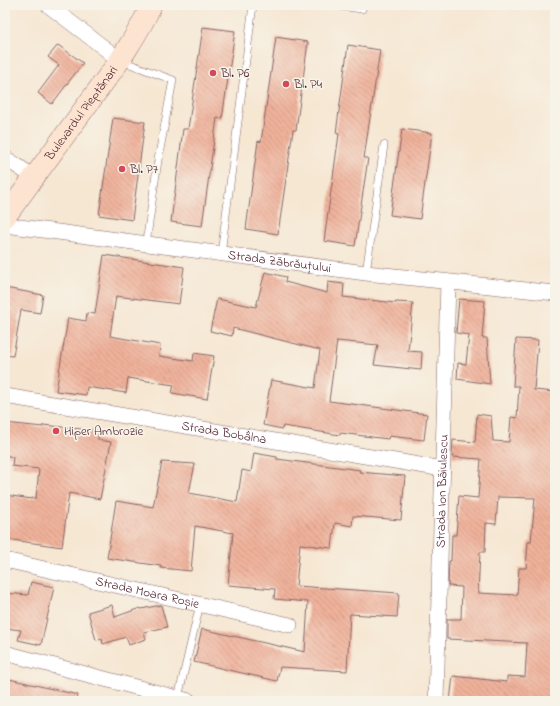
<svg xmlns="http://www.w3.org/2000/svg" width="560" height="706" viewBox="0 0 560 706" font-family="'Indie Flower',sans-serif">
  <defs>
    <pattern id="building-back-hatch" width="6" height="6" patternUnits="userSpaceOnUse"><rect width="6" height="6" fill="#f0b29b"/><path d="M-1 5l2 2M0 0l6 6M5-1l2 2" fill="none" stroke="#c4907f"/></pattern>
  </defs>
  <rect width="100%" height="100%" fill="#f7f3e8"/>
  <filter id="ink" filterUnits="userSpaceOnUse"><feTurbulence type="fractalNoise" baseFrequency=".025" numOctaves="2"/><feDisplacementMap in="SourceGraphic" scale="8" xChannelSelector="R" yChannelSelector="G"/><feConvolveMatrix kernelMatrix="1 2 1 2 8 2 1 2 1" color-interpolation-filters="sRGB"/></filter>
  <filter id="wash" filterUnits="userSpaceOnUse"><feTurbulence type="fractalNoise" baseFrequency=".012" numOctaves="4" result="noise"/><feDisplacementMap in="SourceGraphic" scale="16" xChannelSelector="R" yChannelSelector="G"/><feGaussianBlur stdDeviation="0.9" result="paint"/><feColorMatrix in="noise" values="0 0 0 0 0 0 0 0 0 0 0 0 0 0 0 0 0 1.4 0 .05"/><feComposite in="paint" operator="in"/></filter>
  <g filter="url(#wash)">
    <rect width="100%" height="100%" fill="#f6e7d3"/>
    <g id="blocks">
      <g fill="url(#building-back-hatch)" fill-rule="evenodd">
        <polygon points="203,27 235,31 222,119 217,118 202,226 171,222 183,129 188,129"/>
        <polygon points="276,37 308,42 296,130 293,130 278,234 246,229 258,141 261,142"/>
        <polygon points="58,45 83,63 52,104 38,93 59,65 48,57"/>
        <polygon points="348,45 380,50 364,158 368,158 355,246 324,241 339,134 336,133"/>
        <polygon points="113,118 145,122 132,220 99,215"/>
        <polygon points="402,129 432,133 420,219 390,215"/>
        <polygon points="104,255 184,267 179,304 116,296 110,336 160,345 159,356 193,361 194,353 214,356 207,399 172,393 174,385 128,378 126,393 87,387 86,395 56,391 68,318 86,321 87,313 95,314"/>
        <polygon points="265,272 286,277 285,282 327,293 328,282 344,284 343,297 396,303 396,302 413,303 408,351 422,352 421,370 374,365 378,345 337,341 329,401 427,414 424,440 389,436 388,439 340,433 340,435 283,426 282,429 263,425 271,380 315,388 320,350 233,328 232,336 210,331 217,299 256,307"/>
        <polygon points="5,288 43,295 40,313 21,310 13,356 5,355"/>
        <polygon points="459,299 485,301 482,338 487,338 490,384 457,379 458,363 466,364 469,335 456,333"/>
        <path d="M 516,339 L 538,340 L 534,390 L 555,392 L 555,701 L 450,701 L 453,676 L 507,682 L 507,676 L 525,677 L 527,643 L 447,639 L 447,619 L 461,619 L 462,587 L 448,586 L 449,561 L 451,561 L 452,535 L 456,535 L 459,496 L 478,498 L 481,459 L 452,457 L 453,440 L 475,442 L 477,414 L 491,416 L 493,441 L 509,442 L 511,417 L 517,418 L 519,386 L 513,386 ZM 498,497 L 535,498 L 531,542 L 528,542 L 526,568 L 519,568 L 517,595 L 478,593 L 480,552 L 485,552 L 486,523 L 496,524 Z"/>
        <polygon points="5,423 43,427 43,425 99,431 98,440 111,442 100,499 69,493 62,547 5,539 5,495 32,499 32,498 36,498 39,469 12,466 13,457 5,455"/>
        <polygon points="254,453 277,457 277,459 360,470 359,472 405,476 401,520 353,516 352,526 335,523 332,548 300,544 296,586 399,593 397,617 350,614 347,671 280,667 277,681 194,662 202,629 305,652 308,602 274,599 275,589 228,585 233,533 195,526 191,571 161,568 161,566 107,558 116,501 153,507 162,462 195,464 189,493 237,502 242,470 251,472"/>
        <polygon points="31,582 54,587 41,645 18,640 21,630 5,628 5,593 28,595"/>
        <polygon points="112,605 115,617 140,608 141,609 161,605 167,627 144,632 146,639 129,645 126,637 103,644 102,639 96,640 88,612"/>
        <polygon points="5,678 78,695 77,701 5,701"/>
      </g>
    </g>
  </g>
  <g filter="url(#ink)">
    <use href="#blocks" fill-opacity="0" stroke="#866566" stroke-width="1"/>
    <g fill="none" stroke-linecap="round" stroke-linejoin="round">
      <g stroke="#866566" stroke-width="8">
        <g id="service">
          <polyline points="333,5 362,9"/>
          <polyline points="122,61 173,80 158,160 146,244"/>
          <polyline points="221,254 253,5"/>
          <polyline points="366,273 384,145"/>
          <polyline points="178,698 200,604"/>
        </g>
      </g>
      <g stroke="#866566" stroke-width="16">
        <g id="minor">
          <polyline points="48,5 120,60"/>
          <polyline points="5,158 34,177"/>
          <path id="s1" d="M 5,225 L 366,273 L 555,293"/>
          <path id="s2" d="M 5,396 L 443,469"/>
          <path id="s3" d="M 5,560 L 290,625"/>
          <polyline points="5,653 189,701"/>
          <path id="s4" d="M 436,701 L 448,282"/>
        </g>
      </g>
      <g stroke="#866566" stroke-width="22">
        <g id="secondary">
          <path id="s5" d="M 5,217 L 120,60 C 131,42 143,25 151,5"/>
        </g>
      </g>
      <use href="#service" stroke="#fff" stroke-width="7"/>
      <use href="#minor" stroke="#fff" stroke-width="15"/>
      <use href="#secondary" stroke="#fde4d1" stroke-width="21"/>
    </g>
  </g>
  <g fill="#d1495b" stroke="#f7f3e8" stroke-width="1.5">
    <circle cx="213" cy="73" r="4"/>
    <circle cx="286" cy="84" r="4"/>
    <circle cx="122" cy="169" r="4"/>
    <circle cx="56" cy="431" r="4"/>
  </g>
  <g text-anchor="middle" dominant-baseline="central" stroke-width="3.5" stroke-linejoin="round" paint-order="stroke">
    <g font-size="13" fill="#4a1f2b" stroke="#f7f3e8" text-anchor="start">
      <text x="221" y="73">Bl. P6</text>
      <text x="294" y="84">Bl. P4</text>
      <text x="130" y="169">Bl. P7</text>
      <text x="64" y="431">Hiper Ambrozie</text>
    </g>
    <g font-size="13" fill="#4a1f2b" stroke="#f7f3e8">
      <text stroke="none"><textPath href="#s5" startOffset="129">Bulevardul Pieptănari</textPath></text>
      <text stroke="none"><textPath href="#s1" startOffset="277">Strada Zăbrăuțului</textPath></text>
      <text stroke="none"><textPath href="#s2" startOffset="222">Strada Bobâlna</textPath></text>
      <text stroke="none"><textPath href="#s4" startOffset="210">Strada Ion Băiulescu</textPath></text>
      <text stroke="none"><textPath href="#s3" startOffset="146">Strada Moara Roșie</textPath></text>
    </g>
  </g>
  <rect width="560" height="706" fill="none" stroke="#f7f3e8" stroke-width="20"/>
</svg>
